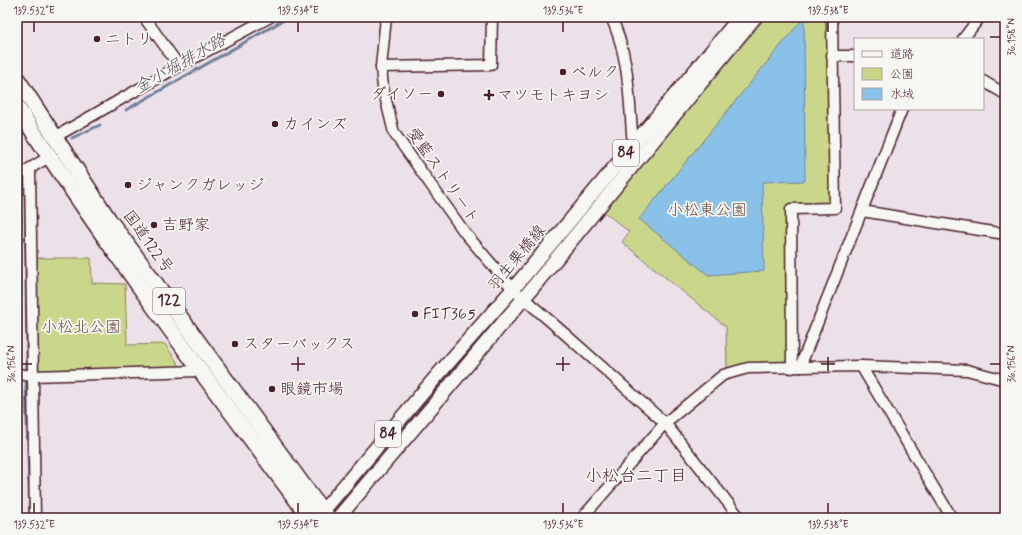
<svg xmlns="http://www.w3.org/2000/svg" width="1022" height="535" viewBox="0 0 1022 535" font-family="Mynerve,'Klee One',sans-serif">
  <rect width="100%" height="100%" fill="#ede1e9"/>
  <filter id="ink" filterUnits="userSpaceOnUse"><feTurbulence type="fractalNoise" baseFrequency=".025" numOctaves="2"/><feDisplacementMap in="SourceGraphic" scale="8" xChannelSelector="R" yChannelSelector="G"/><feConvolveMatrix kernelMatrix="1 2 1 2 8 2 1 2 1" color-interpolation-filters="sRGB"/></filter>
  <g filter="url(#ink)">
    <g fill="#cad78b" stroke="#8a7b5b">
      <polygon points="766,17 828,17 829,204 787,205 789,361 749,363 727,368 726,327 622,242 629,232 603,211"/>
      <polygon points="36,258 91,258 92,283 125,284 127,345 165,344 183,371 38,372"/>
    </g>
    <polygon fill="#8ac1e8" stroke="#70809c" points="804,17 805,181 762,182 764,271 708,275 639,219"/>
    <g fill="none" stroke-linecap="round" stroke-linejoin="round">
      <g stroke="#70809c" stroke-width="3">
        <polyline points="126,110 289,17"/>
        <polyline points="72,138 100,125"/>
        <polyline points="25,186 27,362 26,389 30,518"/>
      </g>
      <g stroke="#4a1f2b" stroke-width="13">
        <g id="minor">
          <polyline points="144,17 179,66"/>
          <polyline points="386,17 381,67 383,88 394,133 465,233 513,289 565,334 665,423 740,518"/>
          <path d="M 611,17 C 630,57 629,101 633,145"/>
          <polyline points="963,39 980,17"/>
          <polyline points="832,56 855,56"/>
          <polyline points="381,67 491,65 492,17"/>
          <polyline points="983,81 1005,94"/>
          <polyline points="55,137 179,66 270,17"/>
          <polyline points="30,169 35,518"/>
          <polyline points="17,176 49,157"/>
          <polyline points="862,211 1005,234"/>
          <polyline points="861,366 967,370 1005,380"/>
          <polyline points="800,367 902,109"/>
          <polyline points="792,368 791,209 835,208 832,17"/>
          <polyline points="17,374 33,376 200,371"/>
          <polyline points="582,518 665,423 723,375 748,368 861,366 952,518"/>
        </g>
      </g>
      <g stroke="#4a1f2b" stroke-width="16">
        <g id="major">
          <polyline points="317,518 436,377 513,289 740,17"/>
          <polyline points="338,518 524,298 755,17"/>
        </g>
      </g>
      <g stroke="#4a1f2b" stroke-width="18">
        <g id="highway">
          <polyline points="17,79 109,220 322,511 328,518"/>
          <path d="M 17,107 C 108,248 209,383 310,518"/>
        </g>
      </g>
      <use href="#minor" stroke="#f6f6f2" stroke-width="10"/>
      <use href="#major" stroke="#f6f6f2" stroke-width="13"/>
      <use href="#highway" stroke="#f6f6f2" stroke-width="15"/>
    </g>
  </g>
  <path fill="none" stroke="#4a1f2b" stroke-width="1.5" d="M 34,22 L 34,32M 298,22 L 298,32M 563,22 L 563,32M 828,22 L 828,32M 990,37 L 1000,37M 298,357 L 298,371M 563,357 L 563,371M 828,357 L 828,371M 22,364 L 32,364M 291,364 L 305,364M 556,364 L 570,364M 821,364 L 835,364M 990,364 L 1000,364M 34,503 L 34,513M 298,503 L 298,513M 563,503 L 563,513M 828,503 L 828,513"/>
  <g fill="#4a1f2b" stroke="#f6f6f2" stroke-width="1.5">
    <circle cx="97" cy="39" r="4"/>
    <circle cx="563" cy="72" r="4"/>
    <circle cx="441" cy="94" r="4"/>
    <path d="M487 89h4v4h4v4h-4v4h-4v-4h-4v-4h4z"/>
    <circle cx="275" cy="124" r="4"/>
    <circle cx="128" cy="185" r="4"/>
    <circle cx="154" cy="225" r="4"/>
    <circle cx="415" cy="314" r="4"/>
    <circle cx="235" cy="344" r="4"/>
    <circle cx="272" cy="389" r="4"/>
  </g>
  <g text-anchor="middle" dominant-baseline="central" stroke-width="3.5" stroke-linejoin="round" paint-order="stroke">
    <g fill="#f6f6f2" stroke="#7e6067" stroke-width="1">
      <rect x="613" y="140" width="26" height="26" rx="3"/>
      <rect x="153" y="288" width="32" height="26" rx="3"/>
      <rect x="375" y="421" width="26" height="26" rx="3"/>
    </g>
    <g font-size="15" font-weight="bold" fill="#4a1f2b">
      <text x="626" y="153">84</text>
      <text x="169" y="301">122</text>
      <text x="388" y="434">84</text>
    </g>
    <g font-size="16" fill="#4a1f2b" stroke="#f6f6f2" text-anchor="start">
      <text x="105" y="39">ニトリ</text>
      <text x="571" y="72">ベルク</text>
      <text x="433" y="94" text-anchor="end">ダイソー</text>
      <text x="497" y="95">マツモトキヨシ</text>
      <text x="283" y="124">カインズ</text>
      <text x="136" y="185">ジャンクガレッジ</text>
      <text x="162" y="225">吉野家</text>
      <text x="423" y="314">FIT365</text>
      <text x="243" y="344">スターバックス</text>
      <text x="280" y="389">眼鏡市場</text>
    </g>
    <g font-size="16" fill="#4a1f2b" stroke="#f6f6f2">
      <text transform="translate(443 176) rotate(55)">愛藍ストリート</text>
      <text transform="translate(148 242) rotate(54)">国道122号</text>
      <text transform="translate(517 258) rotate(-50)">羽生栗橋線</text>
    </g>
    <g font-size="16" fill="#6a4d43" stroke="#f6f6f2">
      <text x="707" y="210">小松東公園</text>
      <text x="81" y="327">小松北公園</text>
    </g>
    <g font-size="17" font-style="italic" fill="#5d5064" stroke="#f6f6f2">
      <text transform="translate(180 64) rotate(-30)">金小堀排水路</text>
    </g>
    <g font-size="17" fill="#4a1f2b" stroke="#f6f6f2">
      <text x="636" y="476">小松台二丁目</text>
    </g>
  </g>
  <rect width="1022" height="535" fill="none" stroke="#f6f6f2" stroke-width="44"/>
  <rect x="854" y="38" width="130" height="72" fill="#f6f6f2" stroke="#b1a0a2"/>
  <rect x="862" y="51" width="20" height="6" fill="#f6f6f2" stroke="#b1a0a2"/>
  <text x="890" y="58" font-size="12" fill="#4a1f2b">道路</text>
  <rect x="862" y="68" width="20" height="12" fill="#cad78b" stroke="#b1a0a2"/>
  <text x="890" y="78" font-size="12" fill="#4a1f2b">公園</text>
  <rect x="862" y="88" width="20" height="12" fill="#8ac1e8" stroke="#b1a0a2"/>
  <text x="890" y="98" font-size="12" fill="#4a1f2b">水域</text>
  <rect x="22" y="22" width="978" height="491" fill="none" stroke="#4a1f2b" stroke-width="1.5"/>
  <g font-size="10" text-anchor="middle" fill="#4a1f2b">
    <text x="34" y="14">139.532°E</text>
    <text x="298" y="14">139.534°E</text>
    <text x="563" y="14">139.536°E</text>
    <text x="828" y="14">139.538°E</text>
    <text transform="translate(1011 37) rotate(-90)" y="4">36.158°N</text>
    <text transform="translate(11 364) rotate(-90)" y="4">36.156°N</text>
    <text transform="translate(1011 364) rotate(-90)" y="4">36.156°N</text>
    <text x="34" y="528">139.532°E</text>
    <text x="298" y="528">139.534°E</text>
    <text x="563" y="528">139.536°E</text>
    <text x="828" y="528">139.538°E</text>
  </g>
</svg>
